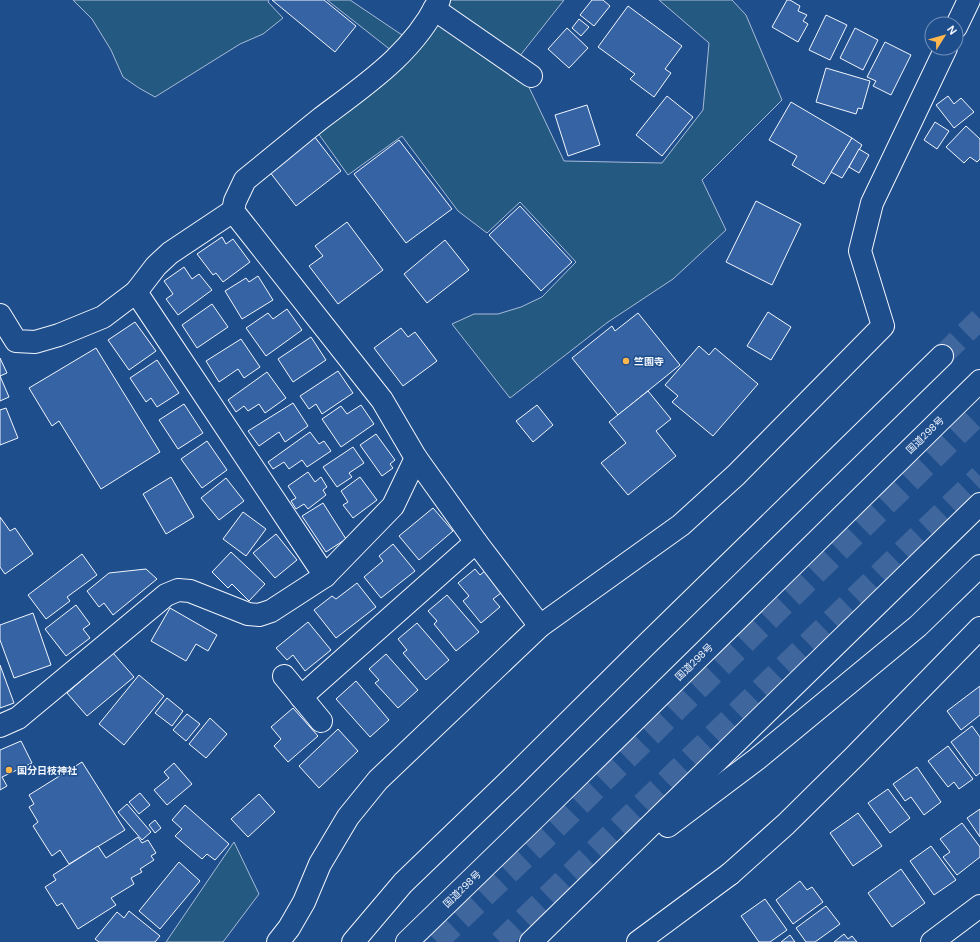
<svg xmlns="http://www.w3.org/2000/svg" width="980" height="942" viewBox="0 0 980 942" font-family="'DM Sans','Noto Sans JP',sans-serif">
  <rect width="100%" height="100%" fill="#1f4e8c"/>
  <g fill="#245a82" stroke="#a8bbd7">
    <polygon points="73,0 269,0 268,2 283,18 263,34 240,44 155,97 139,88 123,77 111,50 92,19"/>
    <polygon points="327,0 350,0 405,37 392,51"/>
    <polygon points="447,0 564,0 519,57 444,7"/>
    <polygon points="659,0 732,0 746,15 782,100 702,180 726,230 673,279 608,322 510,398 452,324 474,314 498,314 521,307 542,297 576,262 520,202 487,233 458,211 402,136 348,175 318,133 434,18 527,83 564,161 662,163 703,110 709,43"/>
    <polygon points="234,842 259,894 223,942 166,942"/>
  </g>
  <g fill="#3563a3" stroke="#f2f6ff">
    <polygon points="272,0 324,0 356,26 335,52"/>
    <polygon points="592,0 603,0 610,6 594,26 580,15"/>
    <polygon points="787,0 790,0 800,6 798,11 807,15 803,21 808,24 798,42 772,27"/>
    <polygon points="628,6 682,46 665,69 671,73 654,97 630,79 635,74 598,47"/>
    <polygon points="826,15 847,25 830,60 809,50"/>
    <polygon points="579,19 589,27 581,36 572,28"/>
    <polygon points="567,28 588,48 569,68 548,49"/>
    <polygon points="855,28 878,40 863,70 840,58"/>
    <polygon points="885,42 911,55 891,95 873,86 876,81 867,77"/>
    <polygon points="826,68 870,81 862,109 858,108 856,114 816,102"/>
    <polygon points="667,96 693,117 662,156 636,135"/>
    <polygon points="948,96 954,104 961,98 974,112 954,128 936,105"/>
    <polygon points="791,102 852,138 824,184 792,165 797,156 769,140"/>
    <polygon points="587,105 600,145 568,156 555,115"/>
    <polygon points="935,122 949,131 937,149 924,140"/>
    <polygon points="966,126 980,139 980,159 977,162 970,157 964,163 946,147"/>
    <polygon points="314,136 341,171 296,206 269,171"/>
    <polygon points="852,138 862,145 842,178 831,172"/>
    <polygon points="399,140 452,209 406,243 354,174"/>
    <polygon points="859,149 869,155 859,173 849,167"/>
    <polygon points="756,201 801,224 772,285 726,262"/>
    <polygon points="520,206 572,262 541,291 489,235"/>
    <polygon points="347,222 383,270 338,304 309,266 323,256 315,246"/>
    <polygon points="222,237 226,244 233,239 250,262 223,282 216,273 213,275 197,254"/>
    <polygon points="445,240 469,270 427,303 404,274"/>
    <polygon points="184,267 192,279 199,274 212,290 178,315 166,299 173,294 164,281"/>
    <polygon points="258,276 273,300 242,319 225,291 246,278 249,282"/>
    <polygon points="212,304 228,327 197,348 182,325"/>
    <polygon points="287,309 302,330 266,356 246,328 268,313 273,319"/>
    <polygon points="768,312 791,327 771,360 747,346"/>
    <polygon points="638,313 680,365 618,415 572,358 612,326 615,331"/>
    <polygon points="135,322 156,351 129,370 108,340"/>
    <polygon points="401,328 408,337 415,332 437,361 403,386 374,348"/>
    <polygon points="311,337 326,360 293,382 278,359"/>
    <polygon points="241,339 260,367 244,378 238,369 219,382 206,361"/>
    <polygon points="699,346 709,355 715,348 758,384 713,436 672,402 678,396 665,385"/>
    <polygon points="96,348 160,452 101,489 59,421 52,426 29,388"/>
    <polygon points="0,358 7,373 0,376 9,397 0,401"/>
    <polygon points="157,360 179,393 157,407 151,398 146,402 130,378"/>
    <polygon points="338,371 353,393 322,414 316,404 309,409 300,396"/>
    <polygon points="267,372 286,398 265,413 259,404 248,411 244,406 236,412 228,400"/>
    <polygon points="648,391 671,419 656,431 676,456 628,495 601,463 626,443 609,422"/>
    <polygon points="293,403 308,426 285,442 279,432 259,446 248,431"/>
    <polygon points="184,404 203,433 178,449 159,420"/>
    <polygon points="361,405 374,424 341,447 322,419 341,406 347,414"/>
    <polygon points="537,405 553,425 533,442 516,421"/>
    <polygon points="6,408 18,438 0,445 0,410"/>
    <polygon points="310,432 319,444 324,441 331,451 307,467 302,460 289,469 284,462 273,469 268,462"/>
    <polygon points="376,434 395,460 390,464 393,468 382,476 360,445"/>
    <polygon points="207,441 227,470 202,488 181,459"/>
    <polygon points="353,447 364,463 349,473 352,477 337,487 323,467"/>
    <polygon points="308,472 315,482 321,477 327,487 323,490 326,495 308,509 304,504 296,509 291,501 296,498 288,486"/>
    <polygon points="171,477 194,517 166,534 143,494"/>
    <polygon points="360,477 377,500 353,518 343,505 348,502 341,491"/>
    <polygon points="226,478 244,501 219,520 201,498"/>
    <polygon points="323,503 346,539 326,552 302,516"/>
    <polygon points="433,508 453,531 419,560 399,536"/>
    <polygon points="243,512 266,529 246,556 223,539"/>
    <polygon points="0,517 10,531 15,528 33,554 5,574 0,567"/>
    <polygon points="276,534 297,560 275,578 253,553"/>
    <polygon points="393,544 415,571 381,598 364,577 383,561 379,556"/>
    <polygon points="231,552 265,584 249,601 232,584 228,588 212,572"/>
    <polygon points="82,554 97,575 67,597 70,601 46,619 28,595"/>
    <polygon points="146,569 157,579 113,615 104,603 99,607 87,591 109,573"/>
    <polygon points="475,569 480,575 485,571 501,593 493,599 500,607 481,623 463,601 469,596 458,583"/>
    <polygon points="357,583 376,607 336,638 314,610 332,596 336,599"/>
    <polygon points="447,595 479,632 456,651 434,624 437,621 428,611"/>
    <polygon points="76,605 90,624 83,629 90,638 66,656 45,629"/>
    <polygon points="170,608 217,635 208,651 196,644 186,661 151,641"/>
    <polygon points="33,613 51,665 14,678 0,640 0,625"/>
    <polygon points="308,622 331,650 305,671 293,655 287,660 276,648"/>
    <polygon points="417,623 449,660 426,680 403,653 407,650 398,639"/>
    <polygon points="113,653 134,677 87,716 67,693"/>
    <polygon points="386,654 418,690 398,708 375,683 379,680 369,669"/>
    <polygon points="0,665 14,703 0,708"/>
    <polygon points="139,675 164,696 124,745 99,724"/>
    <polygon points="356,681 389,720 370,737 336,699"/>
    <polygon points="980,686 980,715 961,730 947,711"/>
    <polygon points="167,698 183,711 172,726 155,713"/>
    <polygon points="293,708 318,736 288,762 274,746 281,739 271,727"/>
    <polygon points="187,714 200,724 186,741 173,730"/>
    <polygon points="210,718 227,734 206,758 189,744"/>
    <polygon points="972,726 980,737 980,773 976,776 951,742"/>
    <polygon points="338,729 358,751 319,788 299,766"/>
    <polygon points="21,741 32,763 2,777 7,786 0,790 0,750"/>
    <polygon points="948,746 973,779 959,789 954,782 948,787 928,761"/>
    <polygon points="82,762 125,830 69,864 60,850 52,856 33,826 38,822 29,807 34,804 29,795"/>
    <polygon points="174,763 192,784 167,805 154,790 169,778 164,772"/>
    <polygon points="917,767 941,802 924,815 911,797 905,801 893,784"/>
    <polygon points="888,789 910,818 890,833 868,803"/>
    <polygon points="140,793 150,805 139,814 129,802"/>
    <polygon points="259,794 275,812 248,837 231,819"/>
    <polygon points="127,804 151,832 142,840 118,812"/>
    <polygon points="185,805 229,844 215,860 207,854 202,859 175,836 182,829 172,820"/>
    <polygon points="980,809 980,837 967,818"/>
    <polygon points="858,813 882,846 853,866 830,833"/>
    <polygon points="155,820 161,828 155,833 149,825"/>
    <polygon points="962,823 980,847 980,857 957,875 943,857 950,852 940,839"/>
    <polygon points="138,837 142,843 148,840 156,853 151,856 154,860 140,869 142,872 131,878 134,884 111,898 116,905 78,929 62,903 57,906 45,887 56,880 53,875 98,846 106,858"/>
    <polygon points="931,846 956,880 934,895 910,861"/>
    <polygon points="179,862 200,881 160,929 139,911"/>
    <polygon points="901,869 925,903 892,927 868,893"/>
    <polygon points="800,881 807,890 812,887 823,902 793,924 776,900"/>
    <polygon points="765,899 787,930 770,942 759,942 741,916"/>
    <polygon points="826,906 840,924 815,942 806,942 796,928"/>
    <polygon points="129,911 160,936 155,942 99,942 95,939 117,912 124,918"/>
    <polygon points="844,934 848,939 852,936 857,942 834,942"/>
    <polygon points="790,935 795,942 781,942"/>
  </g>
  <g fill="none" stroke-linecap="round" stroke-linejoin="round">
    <g stroke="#3f679d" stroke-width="22" stroke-dasharray="22 11" stroke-linecap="butt">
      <polyline points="942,356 980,319"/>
      <polyline points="437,942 554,830 980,413"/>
      <polyline points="500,942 980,476"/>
    </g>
    <g stroke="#f2f6ff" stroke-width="24">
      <g id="street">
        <path d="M 439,0 C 414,53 365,85 320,119 C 295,139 270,160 245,180 L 235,201 L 233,211 L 382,400 L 416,458 L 476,542 L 540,626"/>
        <polyline points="434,9 531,76"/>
        <polyline points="136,292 325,576"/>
        <polyline points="0,315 16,341 35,342 59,335 103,317 136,292 156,266 170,253 233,211"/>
        <polyline points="284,676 321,721"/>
        <polyline points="301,697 476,542"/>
        <polyline points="0,726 18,718 166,595 178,590 190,591 248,614 259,615 271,611 325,576 393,506 416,458"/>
        <polyline points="730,874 786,824 853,758 980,628"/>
        <polyline points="932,942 980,906"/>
      </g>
    </g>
    <g stroke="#f2f6ff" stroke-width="24">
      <g id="secondary">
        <polyline points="956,27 969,0"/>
        <polyline points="278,942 289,928 304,902 320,864 348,817 378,780 540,626 681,525 736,475 883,326 860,251 872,203 946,48"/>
        <polyline points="638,942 730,874"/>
      </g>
    </g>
    <g stroke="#f2f6ff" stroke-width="24">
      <g id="highway">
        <polyline points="668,826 757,759 918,626 980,566"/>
        <polyline points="353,942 403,883 509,781 647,644 942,356"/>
        <polyline points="407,942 539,814 980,381"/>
        <polyline points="531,942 980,504"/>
      </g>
    </g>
    <use href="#street" stroke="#1f4e8c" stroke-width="22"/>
    <use href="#secondary" stroke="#1f4e8c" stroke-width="22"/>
    <use href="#highway" stroke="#1f4e8c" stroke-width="22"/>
  </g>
  <g fill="#ffb74d" stroke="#1f4e8c" stroke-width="1.5">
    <circle cx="626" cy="361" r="4"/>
    <circle cx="9" cy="770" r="4"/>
  </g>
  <g text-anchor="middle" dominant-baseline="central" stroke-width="3" stroke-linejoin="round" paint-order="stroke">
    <g font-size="10" font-weight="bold" fill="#f2f6ff" stroke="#1f4e8c" text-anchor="start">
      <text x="634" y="361">竺園寺</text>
      <text x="17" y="770">国分日枝神社</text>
    </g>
    <g font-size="10" fill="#f2f6ff" stroke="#1f4e8c">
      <text transform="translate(925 435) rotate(-44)">国道298号</text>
      <text transform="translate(694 662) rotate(-44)">国道298号</text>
      <text transform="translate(462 889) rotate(-44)">国道298号</text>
    </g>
  </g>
  <g transform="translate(944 36) rotate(53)"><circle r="19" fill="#1f4e8c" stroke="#7391ba"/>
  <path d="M0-3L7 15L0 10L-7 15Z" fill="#ffb74d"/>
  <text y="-6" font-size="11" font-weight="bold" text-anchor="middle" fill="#f2f6ff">N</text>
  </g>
</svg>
